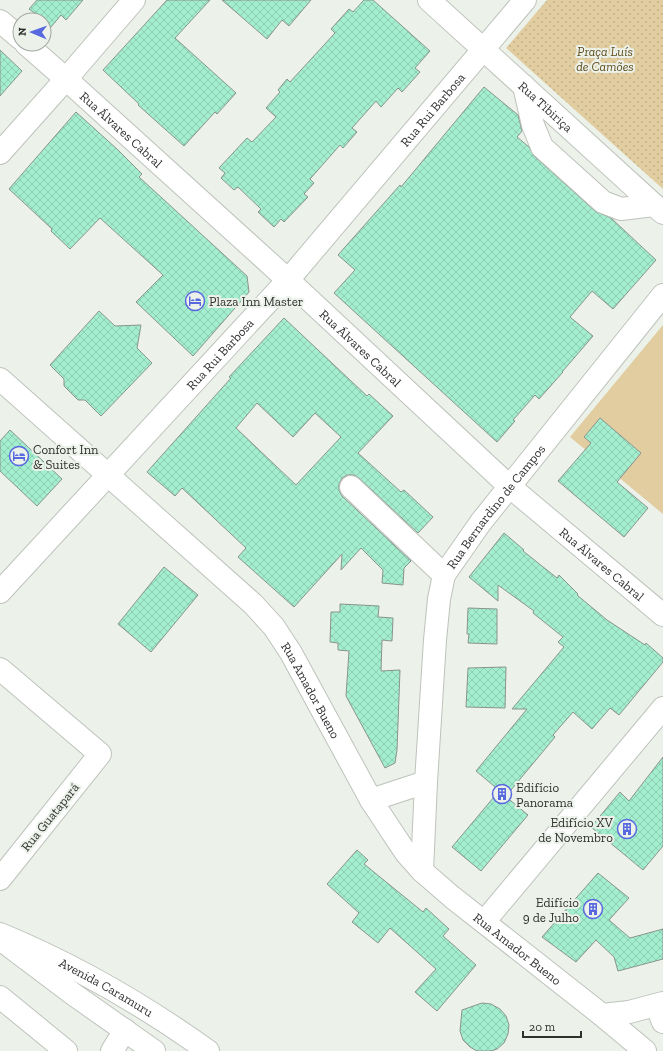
<svg xmlns="http://www.w3.org/2000/svg" width="663" height="1051" viewBox="0 0 663 1051" font-family="'Zilla Slab',serif">
  <defs>
    <pattern id="park-dots" width="8" height="8" patternUnits="userSpaceOnUse"><rect width="8" height="8" fill="#e1cd9f"/><path d="M2 2h.1M6 6h.1" fill="none" stroke="#c1b089" stroke-width="1.8" stroke-linecap="round"/></pattern>
    <pattern id="building-cross-hatch" width="8" height="8" patternUnits="userSpaceOnUse"><rect width="8" height="8" fill="#a3eecf"/><path d="M0 0l8 8M0 8l8-8" fill="none" stroke="#8dcdb2"/></pattern>
  </defs>
  <rect width="100%" height="100%" fill="#ecf2ea"/>
  <polygon fill="url(#park-dots)" points="547,0 663,0 663,189 506,48"/>
  <polygon fill="#e1cd9f" points="663,325 663,514 570,437"/>
  <g fill="url(#building-cross-hatch)" stroke="#8a938f" fill-rule="evenodd">
    <polygon points="37,0 83,0 66,20 61,15 51,27 44,20 29,9"/>
    <polygon points="167,0 210,0 175,38 236,93 217,114 215,112 184,146 138,105 139,104 103,70"/>
    <polygon points="222,0 311,0 289,26 282,20 267,39"/>
    <polygon points="364,0 373,0 430,51 415,68 420,72 402,92 398,88 381,107 376,101 352,128 357,132 343,148 340,145 310,179 314,183 304,194 308,197 284,222 281,219 274,227 258,212 261,209 238,187 234,190 221,178 225,173 219,168 247,138 252,142 276,117 266,108 280,92 278,90 287,79 290,82 335,33 331,29 349,9 353,12"/>
    <polygon points="0,50 22,71 0,96"/>
    <polygon points="484,87 518,115 522,131 517,137 529,147 534,156 595,211 611,218 656,260 613,309 592,291 570,317 593,336 562,372 563,372 539,399 535,395 513,420 515,421 497,442 334,293 355,270 338,255 400,185 401,187"/>
    <polygon points="76,112 118,150 142,174 139,177 247,276 249,292 193,356 136,302 163,275 100,218 70,249 51,231 52,229 9,189"/>
    <polygon points="99,311 115,326 141,325 137,348 152,363 101,416 85,400 78,400 64,386 64,379 50,365"/>
    <path d="M 284,318 L 367,396 L 369,394 L 393,416 L 358,453 L 401,492 L 404,490 L 433,517 L 418,533 L 359,478 L 354,475 L 347,475 L 342,478 L 339,484 L 339,490 L 342,496 L 411,561 L 404,568 L 403,585 L 382,583 L 383,570 L 361,548 L 341,570 L 342,554 L 294,607 L 238,557 L 246,548 L 182,488 L 175,496 L 147,472 L 231,378 L 229,377 ZM 257,403 L 293,437 L 315,413 L 341,437 L 296,485 L 236,428 Z"/>
    <polygon points="600,418 641,453 617,482 648,508 624,537 558,481 591,443 584,437"/>
    <polygon points="10,430 62,479 37,506 0,471 0,441"/>
    <polygon points="504,533 524,550 523,551 557,578 559,575 578,594 577,595 607,620 645,645 646,643 663,658 663,662 619,715 610,708 592,729 573,712 553,735 555,737 506,796 476,771 527,709 512,709 564,647 558,642 563,637 533,613 534,611 498,585 498,601 469,577"/>
    <polygon points="164,567 198,595 151,652 118,624"/>
    <polygon points="340,604 379,606 378,617 393,618 392,641 382,640 381,671 400,670 397,750 395,763 385,768 346,696 349,651 338,650 338,643 330,642 331,612 340,612"/>
    <polygon points="468,608 497,609 497,644 468,643 469,634 467,634"/>
    <polygon points="506,667 505,708 466,707 468,668"/>
    <polygon points="663,757 663,846 643,870 591,827 620,792 629,801"/>
    <polygon points="499,791 528,815 481,871 452,847"/>
    <polygon points="357,850 368,860 364,864 423,912 426,908 449,929 443,936 476,965 437,1011 415,992 436,969 390,928 378,943 352,922 359,913 327,884"/>
    <polygon points="598,873 629,898 609,920 630,938 663,929 663,959 618,971 614,957 596,940 576,962 542,937"/>
    <polygon points="482,1003 491,1004 500,1009 506,1016 509,1025 508,1034 504,1043 497,1049 491,1051 477,1051 470,1047 463,1040 460,1031 462,1010"/>
  </g>
  <g fill="none" stroke-linecap="round" stroke-linejoin="round">
    <g stroke="#bdc3bb" stroke-width="24">
      <g id="minor">
        <path id="s1" d="M 429,0 L 663,213"/>
        <polyline points="0,21 20,38"/>
        <polyline points="26,44 66,79 134,0"/>
        <polyline points="524,86 533,125 542,147 603,202 621,209 654,205"/>
        <path id="s2" d="M 0,379 L 253,604 L 274,627 L 291,653 L 371,800 L 392,832 L 406,853 L 422,871 L 452,897 L 602,1015 L 645,1051"/>
        <polyline points="351,487 444,575"/>
        <path id="s3" d="M 0,592 L 288,280 L 525,0"/>
        <polyline points="0,669 100,754 0,879"/>
        <polyline points="371,800 426,782"/>
        <path id="s4" d="M 422,871 L 426,782 L 435,640 L 439,599 L 444,575 L 481,522 L 663,295"/>
        <polyline points="484,922 663,708"/>
        <path id="s5" d="M 0,934 C 75,965 141,1003 208,1051"/>
        <polyline points="656,1005 663,1022"/>
        <polyline points="602,1015 629,1012 663,1003"/>
      </g>
    </g>
    <g stroke="#bdc3bb" stroke-width="24">
      <g id="major">
        <path id="s6" d="M 0,153 L 66,79 L 288,280 L 509,486 L 663,615"/>
        <polyline points="0,939 73,994 154,1051"/>
        <polyline points="0,997 66,1051"/>
        <polyline points="112,1051 125,1030"/>
      </g>
    </g>
    <use href="#minor" stroke="#fff" stroke-width="22"/>
    <use href="#major" stroke="#fff" stroke-width="22"/>
  </g>
  <defs>
    <g id="hotel-ring" transform="scale(1)"><circle r="9.5" fill="#ecf2ea" stroke="#5868df" stroke-width="1.5"/><path d="M-6-4.5h1.5V1H6V5H4.5V3h-9V5H-6ZM-4 0a1.8 1.8 0 1 1 3.6 0ZM.5 0V-2.5h3Q6-2.5 6 0Z" fill="#5868df"/></g>
    <g id="building-ring" transform="scale(1)"><circle r="9.5" fill="#ecf2ea" stroke="#5868df" stroke-width="1.5"/><path d="M-4-6H4V6H1V3H-1V6H-4ZM-2.5-4.3h1.7v1.8h-1.7ZM.8-4.3h1.7v1.8H.8ZM-2.5-1h1.7V.8h-1.7ZM.8-1h1.7V.8H.8Z" fill="#5868df"/></g>
  </defs>
  <g fill-rule="evenodd">
    <use href="#hotel-ring" x="195" y="301"/>
    <use href="#hotel-ring" x="19" y="456"/>
    <use href="#building-ring" x="502" y="794"/>
    <use href="#building-ring" x="627" y="829"/>
    <use href="#building-ring" x="593" y="909"/>
  </g>
  <g text-anchor="middle" dominant-baseline="central" stroke-width="4" stroke-linejoin="round" paint-order="stroke">
    <g font-size="13" font-style="italic" fill="#614d1d" stroke="#ecf2ea">
      <text x="605" y="51">Praça Luís<tspan x="605" dy="15">de Camões</tspan></text>
    </g>
    <g font-size="13" fill="#2f312f" stroke="#ecf2ea">
      <text stroke="none"><textPath href="#s1" startOffset="158">Rua Tibiriça</textPath></text>
      <text stroke="none"><textPath href="#s3" startOffset="648">Rua Rui Barbosa</textPath></text>
      <text stroke="none"><textPath href="#s6" startOffset="174">Rua Álvares Cabral</textPath></text>
      <text stroke="none"><textPath href="#s6" startOffset="498">Rua Álvares Cabral</textPath></text>
      <text stroke="none"><textPath href="#s3" startOffset="324">Rua Rui Barbosa</textPath></text>
      <text stroke="none"><textPath href="#s4" startOffset="383">Rua Bernardino de Campos</textPath></text>
      <text stroke="none"><textPath href="#s6" startOffset="822">Rua Álvares Cabral</textPath></text>
      <text stroke="none"><textPath href="#s2" startOffset="443">Rua Amador Bueno</textPath></text>
      <text transform="translate(50 817) rotate(-51)">Rua Guatapará</text>
      <text stroke="none"><textPath href="#s2" startOffset="779">Rua Amador Bueno</textPath></text>
      <text stroke="none"><textPath href="#s5" startOffset="119">Avenida Caramuru</textPath></text>
    </g>
    <g font-size="13" fill="#2f312f" stroke="#ecf2ea" text-anchor="start">
      <text x="209" y="301">Plaza Inn Master</text>
      <text x="33" y="449">Confort Inn<tspan x="33" dy="15">&amp; Suites</tspan></text>
      <text x="516" y="787">Edifício<tspan x="516" dy="15">Panorama</tspan></text>
      <text x="613" y="822" text-anchor="end">Edifício XV<tspan x="613" dy="15">de Novembro</tspan></text>
      <text x="579" y="902" text-anchor="end">Edifício<tspan x="579" dy="15">9 de Julho</tspan></text>
    </g>
  </g>
  <g transform="translate(32 32) rotate(272)"><circle r="19" fill="#ecf2ea" stroke="#a0a59f"/>
  <path d="M0-3L7 15L0 10L-7 15Z" fill="#5868df"/>
  <text y="-6" font-size="11" font-weight="bold" text-anchor="middle" fill="#2f312f">N</text>
  </g>
  <path d="M523 1031v6h58v-6" fill="none" stroke="#2f312f" stroke-width="2"/>
  <text x="529" y="1031" font-size="12" fill="#2f312f" stroke="#ecf2ea" stroke-width="3" paint-order="stroke">20 m</text>
</svg>
